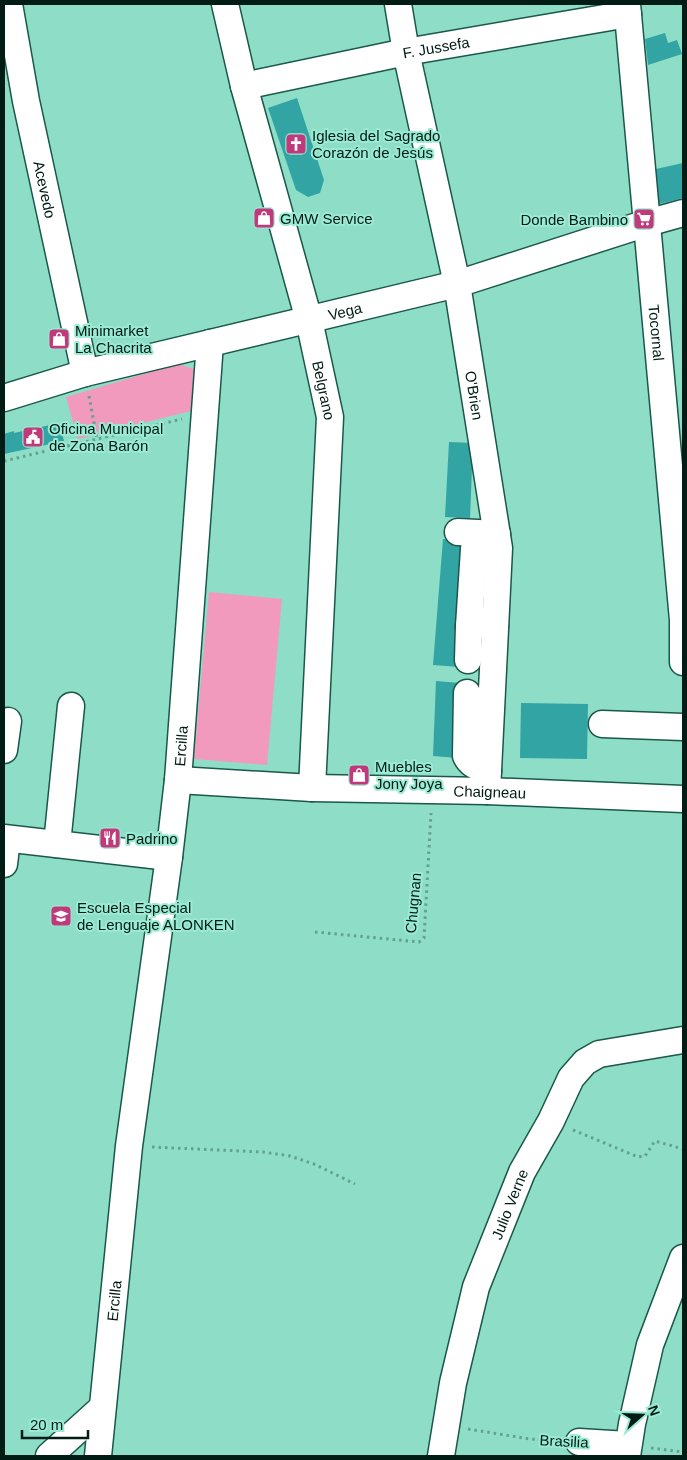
<svg xmlns="http://www.w3.org/2000/svg" width="687" height="1460" viewBox="0 0 687 1460" font-family="Arial,sans-serif">
  <rect width="100%" height="100%" fill="#8eddc7"/>
  <g fill="#f19abd">
    <polygon points="178,364 194,369 191,411 78,439 66,397"/>
    <polygon points="209,592 282,599 267,765 194,759"/>
  </g>
  <g fill="#32a4a3">
    <polygon points="665,33 668,43 677,40 682,54 648,65 645,39"/>
    <polygon points="297,98 324,180 320,193 308,197 296,190 268,108"/>
    <polygon points="683,163 683,198 659,204 656,169"/>
    <polygon points="59,423 64,441 4,454 4,434 14,431 14,433"/>
    <polygon points="449,442 473,443 470,518 445,517"/>
    <polygon points="443,539 468,541 459,667 433,665"/>
    <polygon points="436,681 460,683 457,758 433,756"/>
    <polygon points="521,703 588,704 587,759 520,758"/>
  </g>
  <g fill="none" stroke-linecap="round" stroke-linejoin="round">
    <g stroke="#1a584a" stroke-width="29">
      <g id="minor">
        <path id="s1" d="M 9,4 L 26,101 L 85,373"/>
        <path id="s2" d="M 225,4 L 244,86 L 309,320 L 330,417 L 312,788"/>
        <path id="s3" d="M 398,4 L 406,52 L 457,284 L 499,548 L 487,791"/>
        <path id="s4" d="M 627,4 L 683,620 L 683,662"/>
        <path id="s5" d="M 244,86 L 406,52 L 628,14"/>
        <path id="s6" d="M 4,398 L 85,373 L 457,284 L 647,223 L 683,213"/>
        <polyline points="458,532 497,534"/>
        <polyline points="474,549 469,626 495,625"/>
        <polyline points="468,660 469,626"/>
        <path d="M 467,693 L 466,756 C 471,766 479,767 488,771"/>
        <polyline points="602,724 683,727"/>
        <polyline points="4,750 8,721"/>
        <path id="s7" d="M 178,780 L 312,788 L 487,791 L 683,799"/>
        <polyline points="4,838 169,857"/>
        <polyline points="57,844 71,706"/>
        <polyline points="4,864 7,839"/>
        <polyline points="579,1442 628,1445"/>
        <polyline points="49,1456 102,1408"/>
        <path id="s8" d="M 98,1456 L 129,1146 L 169,857 L 178,780 L 210,343"/>
        <path id="s9" d="M 441,1456 L 453,1383 L 476,1287 L 522,1172 L 551,1121 L 571,1078 L 585,1062 L 599,1054 L 683,1040"/>
        <polyline points="627,1456 632,1424 650,1345 683,1258"/>
      </g>
    </g>
    <g stroke="#62a190" stroke-width="3" stroke-dasharray="2.5 4" stroke-linecap="butt">
      <polyline points="89,396 97,439"/>
      <polyline points="4,461 182,419"/>
      <polyline points="315,932 419,942 424,938 431,813"/>
      <polyline points="573,1130 638,1157 645,1156 655,1141 683,1149"/>
      <polyline points="152,1147 263,1152 290,1156 314,1164 355,1184"/>
      <polyline points="468,1429 530,1439 556,1441"/>
      <polyline points="651,1448 683,1452"/>
    </g>
    <use href="#minor" stroke="#fff" stroke-width="26"/>
  </g>
  <defs>
    <g id="church-square" transform="scale(1.125)"><rect x="-9" y="-9" width="18" height="18" rx="4" fill="#bf397b" stroke="#9bebd4"/><path d="M-1.2-6h2.4v3.5h3.3v2.4h-3.3V6h-2.4V-.1h-3.3v-2.4h3.3Z" fill="#fff"/></g>
    <g id="shop-square" transform="scale(1.125)"><rect x="-9" y="-9" width="18" height="18" rx="4" fill="#bf397b" stroke="#9bebd4"/><path d="M-5-2.5h2.3a2.7 3.5 0 0 1 5.4 0H5L5.5 6h-11ZM-1.5-2.5h3a1.5 2.3 0 0 0-3 0Z" fill="#fff"/></g>
    <g id="supermarket-square" transform="scale(1.125)"><rect x="-9" y="-9" width="18" height="18" rx="4" fill="#bf397b" stroke="#9bebd4"/><path d="M-6-5.5h2.5l.6 2H6L4.5 2H-2.5L-4.4-4H-6ZM-1.5 3.2a1.3 1.3 0 1 0 .1 0ZM3 3.2a1.3 1.3 0 1 0 .1 0Z" fill="#fff"/></g>
    <g id="civic-square" transform="scale(1.125)"><rect x="-9" y="-9" width="18" height="18" rx="4" fill="#bf397b" stroke="#9bebd4"/><path d="M-.6-6.5H3V-4.5H.6V-3L4-1V1h2V6H-6V1h2V-1L-.6-3ZM-1.2 2.5V6h2.4V2.5Z" fill="#fff"/></g>
    <g id="restaurant-square" transform="scale(1.125)"><rect x="-9" y="-9" width="18" height="18" rx="4" fill="#bf397b" stroke="#9bebd4"/><path d="M-5-6h1v4h1v-4h1v4h1v-4h1v5L-1.5 .5V6h-2V.5L-5-1ZM5-6V6H3V1.5H1.5Q1.5-4 5-6Z" fill="#fff"/></g>
    <g id="school-square" transform="scale(1.125)"><rect x="-9" y="-9" width="18" height="18" rx="4" fill="#bf397b" stroke="#9bebd4"/><path d="M0-5L7-2L0 1L-7-2ZM-4 1L0 2.5L4 1V4Q0 6-4 4Z" fill="#fff"/></g>
  </defs>
  <g fill-rule="evenodd">
    <use href="#church-square" x="296" y="144"/>
    <use href="#shop-square" x="264" y="218"/>
    <use href="#supermarket-square" x="644" y="219"/>
    <use href="#shop-square" x="59" y="339"/>
    <use href="#civic-square" x="33" y="437"/>
    <use href="#shop-square" x="359" y="775"/>
    <use href="#restaurant-square" x="110" y="838"/>
    <use href="#school-square" x="61" y="916"/>
  </g>
  <g text-anchor="middle" dominant-baseline="central" stroke-width="4" stroke-linejoin="round" paint-order="stroke">
    <g font-size="15" fill="#001c15" stroke="#9bebd4">
      <text stroke="none"><textPath href="#s5" startOffset="196">F. Jussefa</textPath></text>
      <text stroke="none"><textPath href="#s1" startOffset="189">Acevedo</textPath></text>
      <text stroke="none"><textPath href="#s6" startOffset="352">Vega</textPath></text>
      <text stroke="none"><textPath href="#s4" startOffset="330">Tocornal</textPath></text>
      <text stroke="none"><textPath href="#s2" startOffset="399">Belgrano</textPath></text>
      <text stroke="none"><textPath href="#s3" startOffset="399">O'Brien</textPath></text>
      <text stroke="none"><textPath href="#s8" startOffset="715">Ercilla</textPath></text>
      <text stroke="none"><textPath href="#s7" startOffset="312">Chaigneau</textPath></text>
      <text transform="translate(413 903) rotate(-85)">Chugnan</text>
      <text stroke="none"><textPath href="#s9" startOffset="262">Julio Verne</textPath></text>
      <text stroke="none"><textPath href="#s8" startOffset="156">Ercilla</textPath></text>
      <text transform="translate(564 1441) rotate(3)">Brasilia</text>
    </g>
    <g font-size="15" fill="#001c15" stroke="#9bebd4" text-anchor="start">
      <text x="312" y="135">Iglesia del Sagrado<tspan x="312" dy="17">Corazón de Jesús</tspan></text>
      <text x="280" y="218">GMW Service</text>
      <text x="628" y="219" text-anchor="end">Donde Bambino</text>
      <text x="75" y="330">Minimarket<tspan x="75" dy="17">La Chacrita</tspan></text>
      <text x="49" y="428">Oficina Municipal<tspan x="49" dy="17">de Zona Barón</tspan></text>
      <text x="375" y="766">Muebles<tspan x="375" dy="17">Jony Joya</tspan></text>
      <text x="126" y="838">Padrino</text>
      <text x="77" y="907">Escuela Especial<tspan x="77" dy="17">de Lenguaje ALONKEN</tspan></text>
    </g>
  </g>
  <rect width="687" height="1460" fill="none" stroke="#001c15" stroke-width="10"/>
  <g transform="translate(642 1415) rotate(70)" stroke="#9bebd4" stroke-width="4" paint-order="stroke">
  <path d="M0-4L9 19L0 12L-9 19Z" fill="#001c15"/>
  <text y="-8" font-size="14" font-weight="bold" text-anchor="middle" fill="#001c15">N</text>
  </g>
  <path d="M22 1430v8h66v-8" fill="none" stroke="#001c15" stroke-width="2.5"/>
  <text x="30" y="1430" font-size="15" fill="#001c15" stroke="#9bebd4" stroke-width="4" paint-order="stroke">20 m</text>
</svg>
